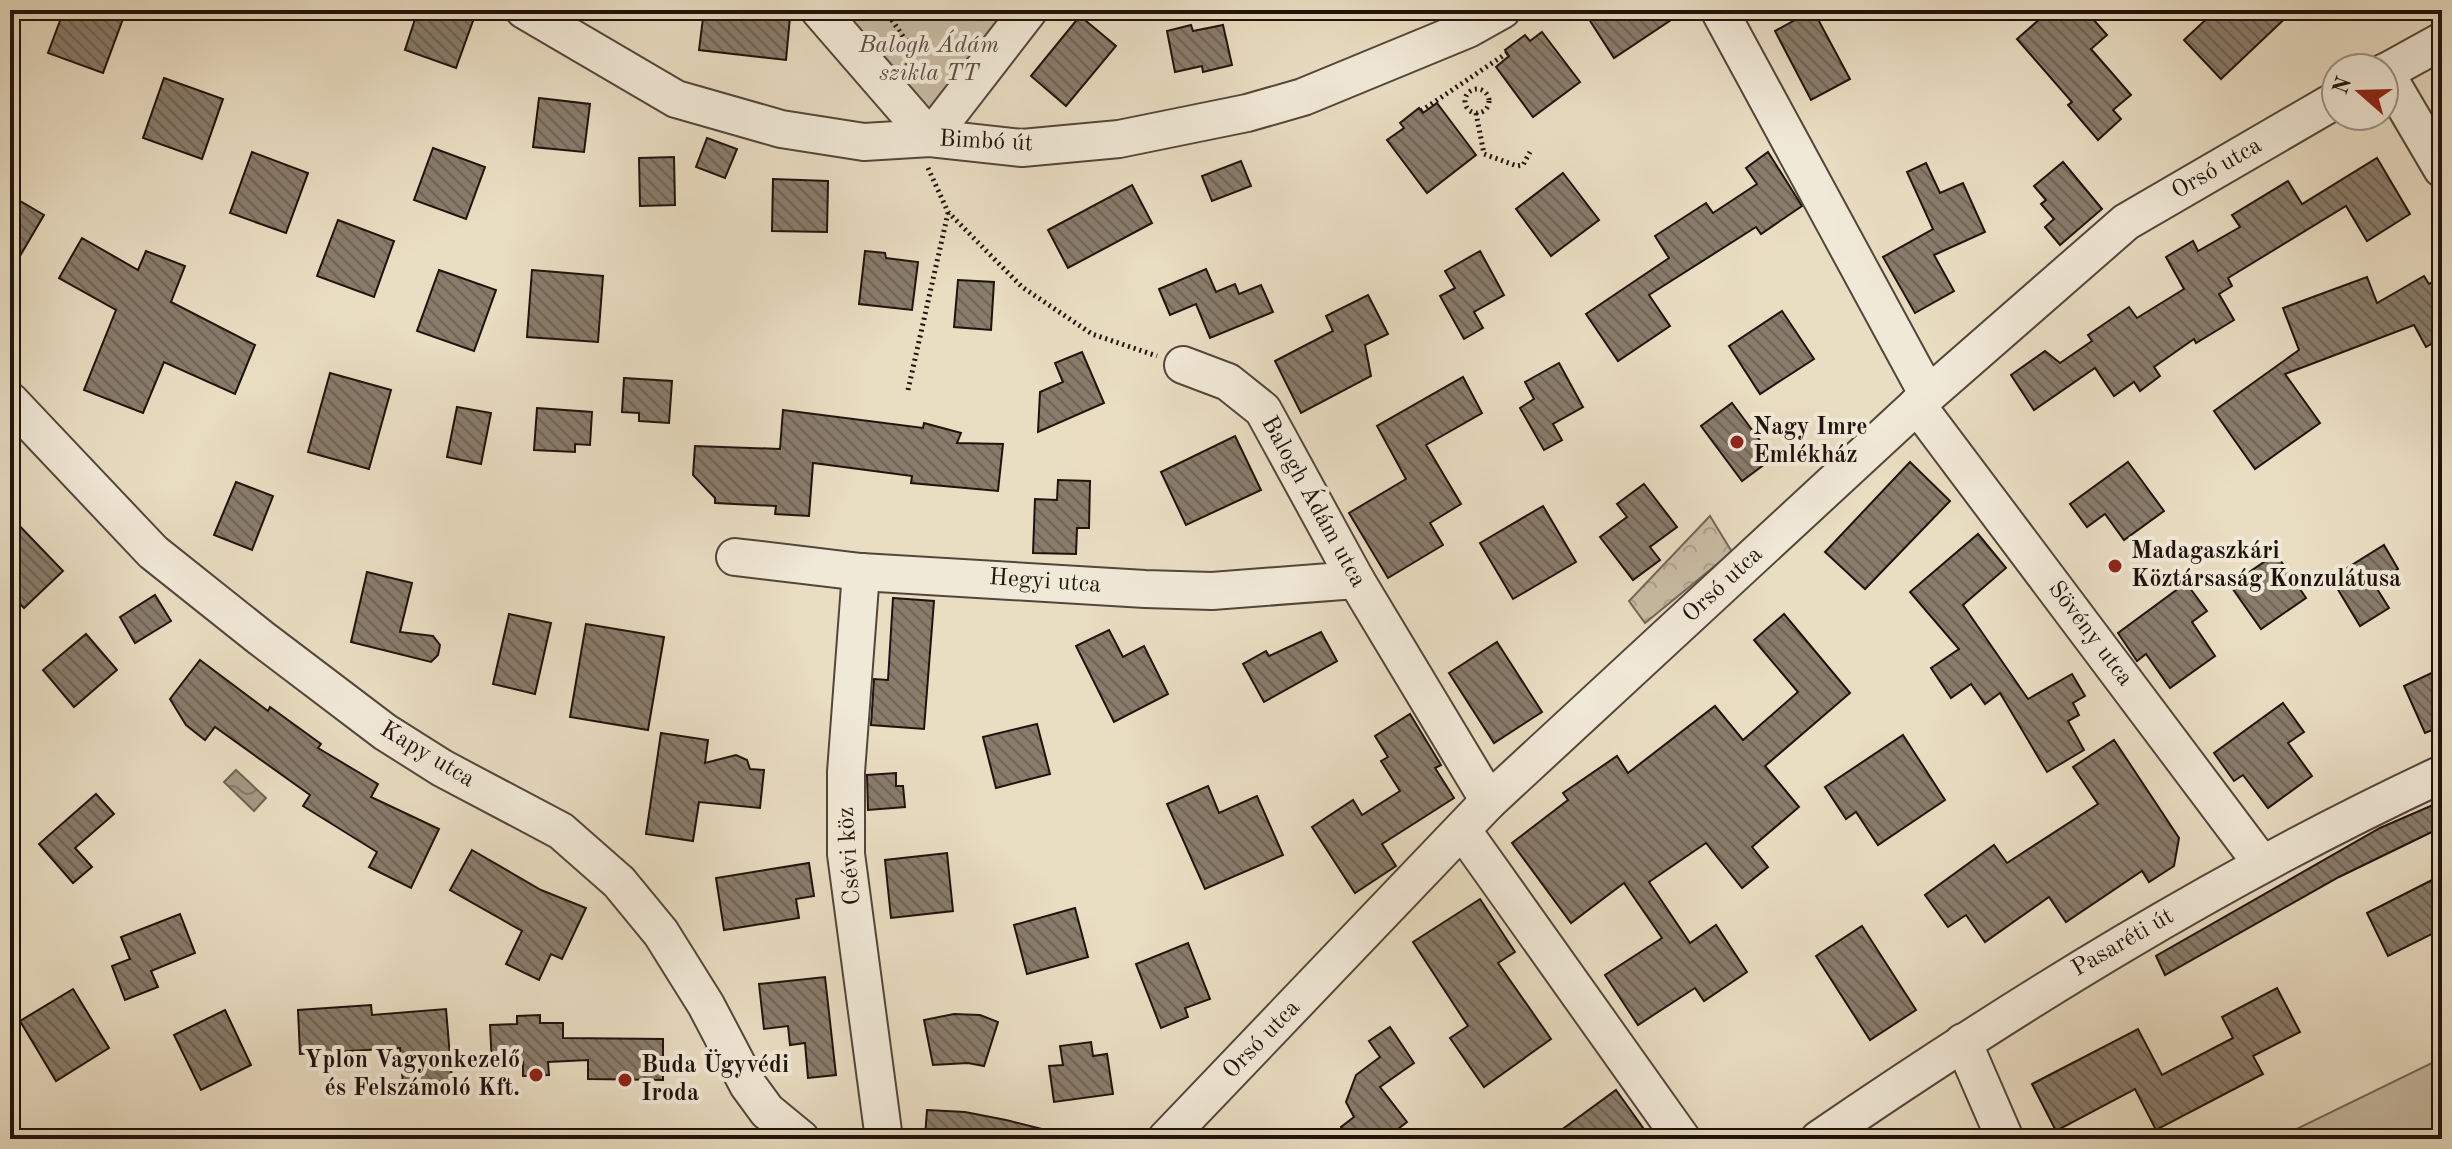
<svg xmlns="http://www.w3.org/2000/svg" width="2452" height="1149" viewBox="0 0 2452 1149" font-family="'Old Standard TT',serif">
  <defs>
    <pattern id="forest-crowns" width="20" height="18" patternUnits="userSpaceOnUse" patternTransform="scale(2)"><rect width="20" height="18" fill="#c7bba3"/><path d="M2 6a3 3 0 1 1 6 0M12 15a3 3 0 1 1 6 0" fill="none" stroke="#aaa08b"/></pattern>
    <pattern id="water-waves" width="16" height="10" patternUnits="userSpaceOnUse" patternTransform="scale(2)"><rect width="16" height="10" fill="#a49884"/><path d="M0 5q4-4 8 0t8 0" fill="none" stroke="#857b6a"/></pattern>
    <pattern id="building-back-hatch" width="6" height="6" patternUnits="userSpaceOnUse" patternTransform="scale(2)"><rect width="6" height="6" fill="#887c6b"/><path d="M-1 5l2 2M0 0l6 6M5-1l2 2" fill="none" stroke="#6f6456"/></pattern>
  </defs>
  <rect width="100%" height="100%" fill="#e9ddc2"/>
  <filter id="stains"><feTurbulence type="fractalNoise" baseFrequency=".0025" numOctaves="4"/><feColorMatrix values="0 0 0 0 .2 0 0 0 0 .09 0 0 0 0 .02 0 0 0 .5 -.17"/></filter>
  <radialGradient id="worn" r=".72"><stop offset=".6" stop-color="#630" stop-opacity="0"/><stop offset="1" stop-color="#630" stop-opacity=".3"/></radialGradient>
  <polygon fill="url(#forest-crowns)" stroke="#736758" stroke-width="2" points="1710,516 1732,552 1645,623 1629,601"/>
  <g fill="#c7bba3" stroke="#736758" stroke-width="2">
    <polygon points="819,10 1029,10 930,138"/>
    <polygon points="2442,1058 2442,1139 2276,1139"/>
  </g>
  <polygon fill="url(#water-waves)" stroke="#6f6354" stroke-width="2" points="236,770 266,798 254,811 224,782"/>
  <g fill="url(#building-back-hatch)" stroke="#1f130d" stroke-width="2">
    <polygon points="64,10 108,10 124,16 103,73 48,53"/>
    <polygon points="418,10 451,10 474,18 456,68 405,50"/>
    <polygon points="704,10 790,17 786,60 699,50"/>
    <polygon points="1583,10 1686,10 1614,58"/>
    <polygon points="1813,10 1850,79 1811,100 1775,31"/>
    <polygon points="2050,10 2085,10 2107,35 2091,49 2131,95 2113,110 2121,119 2098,140 2068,105 2072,102 2017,39"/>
    <polygon points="2216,10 2294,10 2221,79 2184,40"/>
    <polygon points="1080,16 1116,46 1066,106 1031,76"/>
    <polygon points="1191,25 1193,31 1223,25 1232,65 1203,72 1202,66 1175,72 1167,31"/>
    <polygon points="1542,32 1580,82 1533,117 1496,67 1509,56 1505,50 1525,35 1530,41"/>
    <polygon points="164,78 223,99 202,159 143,138"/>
    <polygon points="539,98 590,104 584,152 533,147"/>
    <polygon points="1437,103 1476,155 1427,193 1387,140 1404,128 1400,123 1419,108 1423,113"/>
    <polygon points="707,138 737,149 725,178 696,167"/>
    <polygon points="433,148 485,167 466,219 414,200"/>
    <polygon points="252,152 308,173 286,233 230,213"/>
    <polygon points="1768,152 1802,206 1761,234 1756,227 1649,295 1670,326 1618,361 1586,314 1669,258 1655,236 1706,203 1713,213 1757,184 1746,168"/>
    <polygon points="674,157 675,205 640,206 639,158"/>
    <polygon points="2377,158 2410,214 2367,241 2346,206 2228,278 2232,286 2219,294 2234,320 2196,343 2194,339 2154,367 2160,376 2140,391 2134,382 2114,396 2095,368 2034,410 2011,375 2045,351 2060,363 2092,341 2088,335 2129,307 2137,318 2184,289 2166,257 2193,241 2198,251 2240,227 2232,215 2288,181 2302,204"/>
    <polygon points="1241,161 1251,186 1212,201 1202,176"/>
    <polygon points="2063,162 2102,209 2060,245 2045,227 2054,219 2041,204 2046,200 2034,186"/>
    <polygon points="1926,163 1940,193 1963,183 1985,232 1934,255 1954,291 1915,313 1883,257 1933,229 1907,172"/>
    <polygon points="1563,173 1599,220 1551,256 1516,209"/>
    <polygon points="773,179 828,181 827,232 772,231"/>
    <polygon points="1132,185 1152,223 1068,268 1048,230"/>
    <polygon points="10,195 44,215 10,273"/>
    <polygon points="338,220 394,241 374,297 317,276"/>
    <polygon points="82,238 138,270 146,251 185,266 171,302 255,345 235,394 164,362 143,413 84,390 116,310 59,278"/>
    <polygon points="865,251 885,253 886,258 918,262 912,310 859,304"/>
    <polygon points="1480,251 1504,295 1474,312 1483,328 1464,339 1440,296 1455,288 1445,271"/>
    <polygon points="1206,269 1216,292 1235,284 1239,294 1261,285 1273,312 1210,338 1196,304 1170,315 1159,289"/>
    <polygon points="439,270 496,290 474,351 417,331"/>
    <polygon points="532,270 603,276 598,342 527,337"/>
    <polygon points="2424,276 2429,284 2442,277 2442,338 2426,347 2414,325 2285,374 2320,423 2255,469 2214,411 2299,350 2283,308 2367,277 2377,303"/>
    <polygon points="958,280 994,282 991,330 954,327"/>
    <polygon points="1368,295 1388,334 1365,345 1371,376 1301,413 1275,361 1333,331 1326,316"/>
    <polygon points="1782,311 1814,359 1760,394 1729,346"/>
    <polygon points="1082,352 1104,403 1038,432 1040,392 1063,382 1055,363"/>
    <polygon points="1559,363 1583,407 1553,424 1562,440 1544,450 1520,408 1534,399 1525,382"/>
    <polygon points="330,373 391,390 369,469 308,452"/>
    <polygon points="1463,377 1482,413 1426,445 1461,504 1430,523 1443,545 1388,578 1349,513 1406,479 1377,426"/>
    <polygon points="624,378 672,381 669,423 639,421 639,413 622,412"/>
    <polygon points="1732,403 1773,458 1742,481 1701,426"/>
    <polygon points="457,407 491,413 481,464 447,457"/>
    <polygon points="537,408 592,412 590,445 575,444 575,452 534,450"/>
    <polygon points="783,410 923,428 924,423 961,433 957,443 1003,444 998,491 911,483 912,476 813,463 809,516 775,514 776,506 715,503 715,498 693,475 695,446 780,449"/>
    <polygon points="1235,436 1261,490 1186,525 1161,472"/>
    <polygon points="1910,462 1950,501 1865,589 1825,552"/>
    <polygon points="2128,462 2164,511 2124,540 2105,514 2087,527 2070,504"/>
    <polygon points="1058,480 1090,481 1089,528 1077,528 1076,554 1033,553 1035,499 1057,500"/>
    <polygon points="236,482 273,496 252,550 214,535"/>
    <polygon points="1644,484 1677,527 1650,547 1660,560 1633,580 1600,537 1627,517 1617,504"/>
    <polygon points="1543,506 1576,562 1513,599 1480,543"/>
    <polygon points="10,516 63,571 24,608 10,593"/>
    <polygon points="1978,534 2006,568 1963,605 2028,699 2072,674 2085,696 2073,703 2079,715 2068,721 2084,750 2047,772 2000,693 1985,704 1971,684 1951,698 1931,668 1959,649 1910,592"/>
    <polygon points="2384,545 2398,569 2374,584 2389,608 2360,626 2331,578"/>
    <polygon points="2276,554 2306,598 2261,629 2230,585"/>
    <polygon points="367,572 412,583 400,632 433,636 440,645 438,655 431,662 351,642"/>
    <polygon points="2186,583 2207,611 2192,622 2215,656 2170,688 2146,654 2137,661 2118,633"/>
    <polygon points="155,595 171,621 135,643 120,617"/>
    <polygon points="893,598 934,601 924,729 871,725 874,679 888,680"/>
    <polygon points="509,614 551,623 535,694 493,684"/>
    <polygon points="1784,614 1850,693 1765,766 1799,807 1752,847 1768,867 1742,888 1706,843 1649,882 1690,943 1716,925 1747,972 1704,1001 1695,988 1638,1025 1605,975 1662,938 1624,883 1571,923 1512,843 1568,800 1563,793 1617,756 1628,773 1715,706 1743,740 1798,692 1754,640"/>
    <polygon points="586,624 664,637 648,730 570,717"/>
    <polygon points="1109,630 1123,657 1144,646 1168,694 1114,722 1076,646"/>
    <polygon points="1321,632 1337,661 1264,702 1243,664 1266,651 1269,656"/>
    <polygon points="86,634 117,670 74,707 43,670"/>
    <polygon points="1497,642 1542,712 1494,743 1449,673"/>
    <polygon points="200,660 268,711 270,707 321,744 318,748 378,784 371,797 439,829 411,888 369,867 377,852 303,806 310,795 215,727 205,740 186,725 170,699"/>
    <polygon points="2442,668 2442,726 2425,733 2404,686"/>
    <polygon points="2283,703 2304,732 2288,743 2312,776 2268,808 2243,775 2234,781 2214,753"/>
    <polygon points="1410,714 1441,765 1435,768 1454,798 1382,844 1396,866 1355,893 1312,827 1353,800 1362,815 1400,791 1381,761 1388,757 1375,736"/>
    <polygon points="1037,724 1050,774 996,788 983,737"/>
    <polygon points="661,733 708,740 705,763 736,755 747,760 750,769 764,770 760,808 699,802 693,841 646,834"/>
    <polygon points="1903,735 1945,800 1878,845 1856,812 1846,819 1825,787"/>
    <polygon points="2114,740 2179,838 2174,866 2149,882 2142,871 2066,922 2049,897 1985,942 1966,915 1948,927 1925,895 1994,845 2007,863 2098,804 2073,767"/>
    <polygon points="896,773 896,786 903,786 905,807 868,810 867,775"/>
    <polygon points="1208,786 1219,813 1257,796 1283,855 1205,889 1167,804"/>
    <polygon points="96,794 114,814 75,848 92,867 73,883 39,844"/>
    <polygon points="2442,801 2442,827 2339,877 2165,975 2156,956 2380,828"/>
    <polygon points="472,850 541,890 586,908 562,959 551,954 539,980 506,964 522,931 450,890"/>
    <polygon points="947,853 953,911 891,918 885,860"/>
    <polygon points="809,863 814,896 796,899 799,918 724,930 716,878"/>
    <polygon points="2442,875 2442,929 2388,956 2367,913"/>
    <polygon points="1480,899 1515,952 1498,963 1551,1039 1484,1087 1450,1038 1468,1026 1413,942"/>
    <polygon points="1075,908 1088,957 1027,974 1014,925"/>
    <polygon points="180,914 195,953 151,971 158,987 125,1000 112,966 130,959 121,937"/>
    <polygon points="1862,926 1916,1010 1870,1040 1816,956"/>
    <polygon points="1188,943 1210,999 1185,1008 1188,1017 1161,1028 1136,964"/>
    <polygon points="825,977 836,1075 808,1078 805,1043 790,1045 788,1026 764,1029 759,984"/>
    <polygon points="2277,988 2300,1032 2253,1056 2263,1074 2156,1130 2135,1089 2056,1131 2032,1084 2138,1029 2162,1075 2233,1038 2222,1017"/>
    <polygon points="73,989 109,1048 56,1081 20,1021"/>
    <polygon points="371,1005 372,1015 446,1009 452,1080 403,1084 400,1048 300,1054 298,1010"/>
    <polygon points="225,1010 251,1065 201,1090 174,1035"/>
    <polygon points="954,1014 980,1015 998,1022 984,1066 968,1063 933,1065 924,1020"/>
    <polygon points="540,1015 540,1023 563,1023 563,1038 663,1039 663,1080 588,1079 588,1060 548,1062 549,1075 523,1076 523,1062 492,1064 490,1025 517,1024 517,1016"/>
    <polygon points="1390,1027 1414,1063 1380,1087 1407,1122 1385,1139 1350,1139 1341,1127 1354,1117 1346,1102 1356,1075 1380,1057 1369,1041"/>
    <polygon points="1091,1042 1093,1056 1107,1054 1113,1094 1054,1102 1049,1066 1063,1065 1060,1046"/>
    <polygon points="1616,1090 1651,1139 1549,1139"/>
    <polygon points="927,1110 965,1112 1006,1120 1054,1132 1053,1139 925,1137"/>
  </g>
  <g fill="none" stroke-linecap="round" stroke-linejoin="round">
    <g stroke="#52463a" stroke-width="40">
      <g id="minor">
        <polyline points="524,10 676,99 781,129 864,142 930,138 1022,148 1119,139 1247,113 1303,97 1468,29 1502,10"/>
        <polyline points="819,10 930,138"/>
        <polyline points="1719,10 1928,395"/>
        <polyline points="2385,72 2442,169"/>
        <polyline points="2384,73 2442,41"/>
        <polyline points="930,138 1029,10"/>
        <polyline points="1183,365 1228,382 1263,410 1356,580 1489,801"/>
        <polyline points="10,401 153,552 261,638 385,732 442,768 561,831 619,882 661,933 706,1005 748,1085 767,1111 801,1139"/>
        <polyline points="1917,405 2262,864"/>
        <polyline points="735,557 861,572 1145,589 1212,591 1356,580"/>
        <polyline points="861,572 846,772 846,854 884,1139"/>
        <polyline points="1463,831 1682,1139"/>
        <polyline points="1963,1042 2005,1139"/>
        <polyline points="1166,1139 1489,801 1928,395 2126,222 2336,100"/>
        <path d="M 1819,1139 C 2018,1003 2223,876 2442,774"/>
      </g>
    </g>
    <g stroke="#1f130d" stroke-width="5" stroke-dasharray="2 4" stroke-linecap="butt">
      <polyline points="885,10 911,48 917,76"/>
      <circle cx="1477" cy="101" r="12"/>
      <polyline points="1421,111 1507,53"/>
      <polyline points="1476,113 1484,154 1517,166 1523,165 1530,152"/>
      <polyline points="928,168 948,212 1022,287 1092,334 1157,356"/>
      <polyline points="908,390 948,213"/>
    </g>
    <use href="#minor" stroke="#f1e9d7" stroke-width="36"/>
  </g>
  <g fill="#8f2418" stroke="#f1e9d7" stroke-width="3">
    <circle cx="1737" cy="442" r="8"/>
    <circle cx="2115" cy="566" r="8"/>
    <circle cx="536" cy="1075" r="8"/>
    <circle cx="625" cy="1080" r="8"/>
  </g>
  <g text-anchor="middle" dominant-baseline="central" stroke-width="8" stroke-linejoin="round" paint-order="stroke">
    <g font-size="24" font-style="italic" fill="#5a4e42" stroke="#f1e9d7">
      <text x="929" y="46">Balogh Ádám<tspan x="929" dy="28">szikla TT</tspan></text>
    </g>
    <g font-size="24" fill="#1f130d" stroke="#f1e9d7">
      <text transform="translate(986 142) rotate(3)">Bimbó út</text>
      <text transform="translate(2217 169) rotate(-30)">Orsó utca</text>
      <text transform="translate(1313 502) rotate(61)">Balogh Ádám utca</text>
      <text transform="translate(1045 582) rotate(4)">Hegyi utca</text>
      <text transform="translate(1723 585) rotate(-43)">Orsó utca</text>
      <text transform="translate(2090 634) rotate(53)">Sövény utca</text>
      <text transform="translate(427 755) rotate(31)">Kapy utca</text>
      <text transform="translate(850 856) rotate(-94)">Csévi köz</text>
      <text transform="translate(2123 943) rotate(-30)">Pasaréti út</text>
      <text transform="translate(1262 1040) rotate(-46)">Orsó utca</text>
    </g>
    <g font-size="24" font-weight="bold" fill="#1f130d" stroke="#f1e9d7" text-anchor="start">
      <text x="1753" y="428">Nagy Imre<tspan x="1753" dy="28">Emlékház</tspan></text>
      <text x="2131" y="552">Madagaszkári<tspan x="2131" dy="28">Köztársaság Konzulátusa</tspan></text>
      <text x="520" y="1061" text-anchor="end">Yplon Vagyonkezelő<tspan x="520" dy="28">és Felszámoló Kft.</tspan></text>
      <text x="641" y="1066">Buda Ügyvédi<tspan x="641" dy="28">Iroda</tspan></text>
    </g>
  </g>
  <rect width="2452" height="1149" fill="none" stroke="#e9ddc2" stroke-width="40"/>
  <rect x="12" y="12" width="2428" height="1125" fill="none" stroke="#1f130d" stroke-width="4"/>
  <rect x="20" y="20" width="2412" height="1109" fill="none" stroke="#1f130d" stroke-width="2"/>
  <g transform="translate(2360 92) rotate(290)"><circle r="38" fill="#f1e9d7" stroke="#9d9386" stroke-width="2"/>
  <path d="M0-6L14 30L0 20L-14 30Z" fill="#8f2418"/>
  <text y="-12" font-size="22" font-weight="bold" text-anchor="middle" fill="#1f130d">N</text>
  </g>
  <rect width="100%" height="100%" filter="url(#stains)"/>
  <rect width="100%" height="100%" fill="url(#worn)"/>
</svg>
